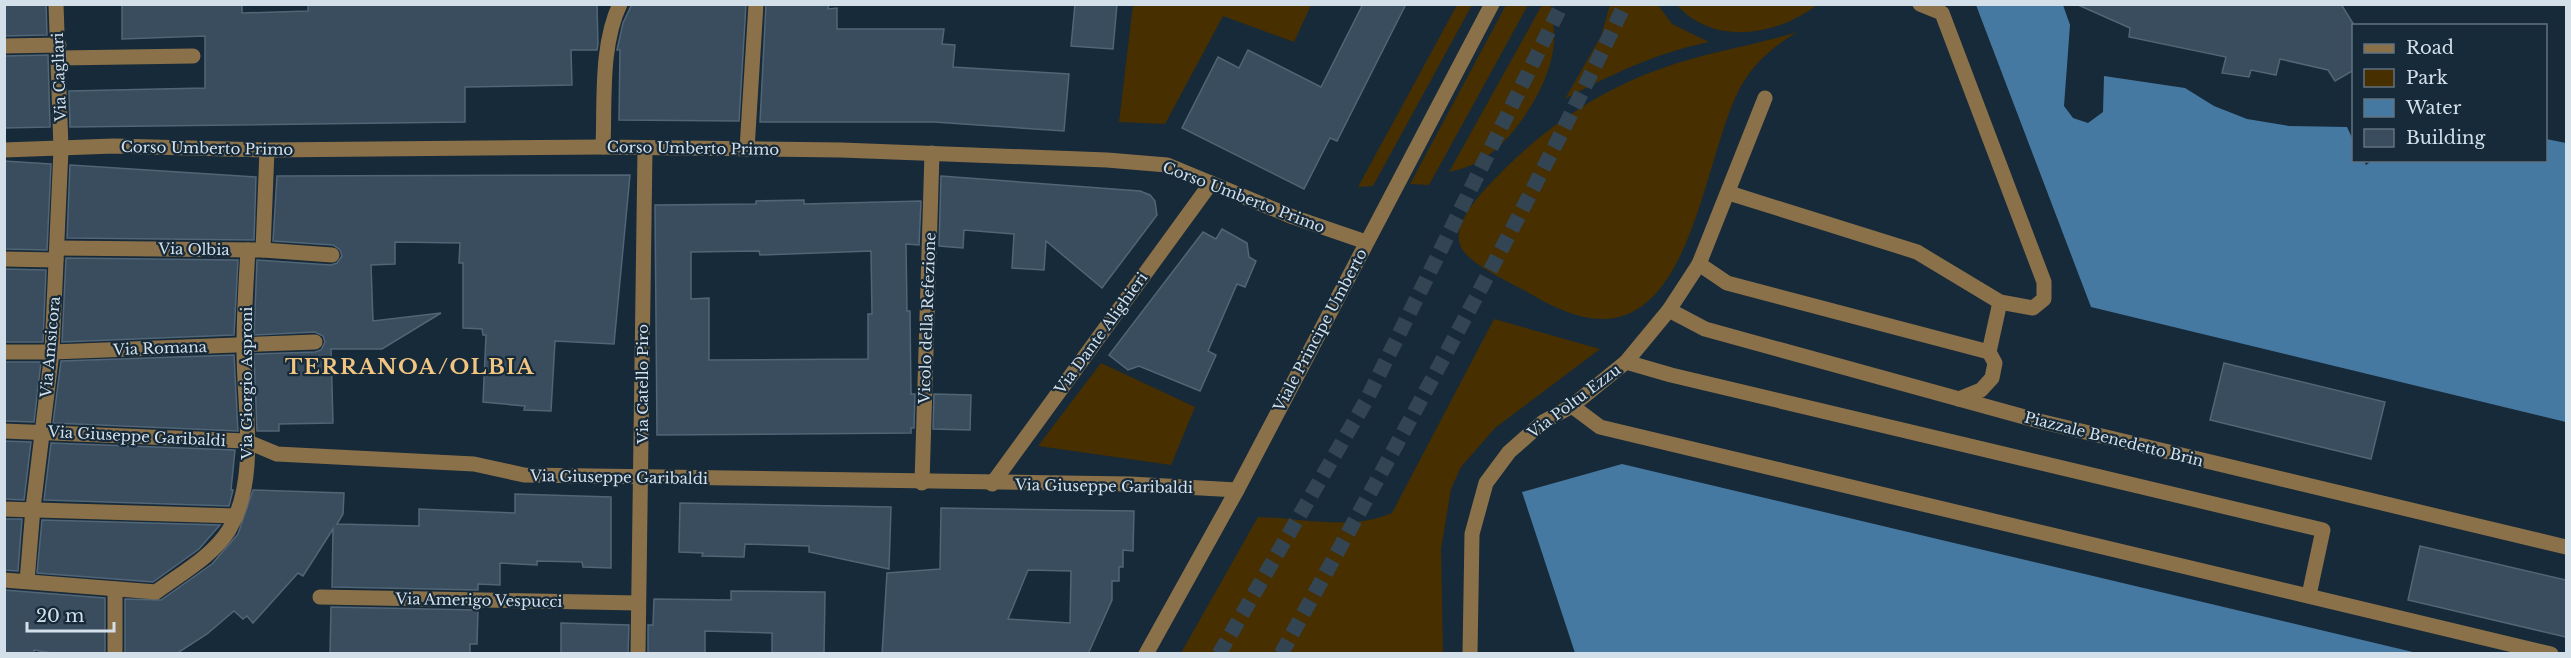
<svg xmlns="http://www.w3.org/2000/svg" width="2571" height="658" viewBox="0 0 2571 658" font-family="'Libre Baskerville',serif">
  <rect width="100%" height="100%" fill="#172a39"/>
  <g fill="#472f00">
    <polygon points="1133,5 1133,4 1311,5 1294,42 1223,16 1165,124 1119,122"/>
    <polygon points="1457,5 1472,5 1373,186 1358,187"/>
    <polygon points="1506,5 1528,5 1429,185 1410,184"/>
    <path d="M 1542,5 L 1551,5 C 1552,17 1555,30 1554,42 C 1552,84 1510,149 1472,165 C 1465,168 1457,170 1449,172 Z"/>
    <path d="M 1610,5 L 1658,5 L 1672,24 L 1709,42 C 1656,53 1612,74 1565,99 L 1601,36 Z"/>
    <path d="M 1677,5 L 1817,5 C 1778,35 1714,47 1677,5 Z"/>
    <path d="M 1797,32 C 1773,47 1754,62 1740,88 C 1708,148 1696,285 1628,314 C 1595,328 1558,310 1529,293 C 1512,283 1467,264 1460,245 C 1453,226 1475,200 1487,187 C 1536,134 1595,91 1663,68 C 1707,52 1753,46 1797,32 Z"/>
    <path d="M 1494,319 L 1600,349 L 1495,428 L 1461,467 L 1451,489 L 1441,549 L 1443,653 L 1181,653 L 1258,517 C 1302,518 1350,531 1392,513 Z"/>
    <polygon points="1101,363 1195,407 1171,465 1038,446"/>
  </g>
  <g fill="#4679a1">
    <polygon points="1976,5 2063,5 2070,25 2064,106 2073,118 2088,123 2103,112 2104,76 2185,88 2214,106 2247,119 2289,126 2347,127 2353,140 2354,160 2364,161 2366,165 2373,160 2546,160 2546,139 2566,143 2566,422 2091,307"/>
    <polygon points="1622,464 2417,653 1575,653 1522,492"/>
  </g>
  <g fill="#3a4d5e" stroke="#506576" stroke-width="1.5" fill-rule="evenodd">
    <polygon points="4,4 46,4 47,35 4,36"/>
    <polygon points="122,4 242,4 242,13 308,11 308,4 597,4 598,44 597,50 571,50 572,85 465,87 465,122 70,127 69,91 205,88 205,36 122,39"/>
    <polygon points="632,4 746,4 739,121 619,120 620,50 617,50 623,23"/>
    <polygon points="766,4 829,4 828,9 837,8 837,29 944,29 942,44 955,45 953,67 1069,74 1064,131 934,122 760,122"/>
    <polygon points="1075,4 1117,4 1113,49 1071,46"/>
    <polygon points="1363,4 1406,4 1337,141 1330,138 1304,189 1182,128 1218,57 1239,68 1248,50 1321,87"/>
    <polygon points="2076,4 2341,4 2354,25 2354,70 2335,81 2328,70 2280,59 2276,75 2251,70 2249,77 2222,73 2226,57 2129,37 2130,28"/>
    <polygon points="48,55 50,127 4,128 4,56"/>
    <polygon points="4,161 51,164 47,250 4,249"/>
    <polygon points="70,165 256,177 254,240 67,238"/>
    <polygon points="630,175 614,344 555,341 551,411 524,410 525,406 483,402 486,335 483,335 482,329 463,328 463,263 459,263 460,243 395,242 395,264 371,265 373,321 441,313 382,349 331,349 333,423 279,424 279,431 257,431 254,354 315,352 321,350 325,342 323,336 315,332 254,335 257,260 331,265 337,263 342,256 340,250 333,245 273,241 277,176"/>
    <polygon points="941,176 1140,191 1150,195 1155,201 1157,215 1102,288 1046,241 1044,270 1012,268 1014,234 964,230 963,248 939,246"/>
    <path d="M 804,200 L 804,204 L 921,201 L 919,245 L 906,244 L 907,311 L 910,311 L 911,394 L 915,394 L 914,428 L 911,428 L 911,433 L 657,435 L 655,205 L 756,204 L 756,201 ZM 759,251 L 760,255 L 871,251 L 872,314 L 868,314 L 868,359 L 709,360 L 709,298 L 691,299 L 691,252 Z"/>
    <polygon points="1222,229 1247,243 1249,257 1256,261 1245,287 1237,284 1208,351 1216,355 1200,391 1139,366 1128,370 1109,355 1203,232 1216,239"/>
    <polygon points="66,258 238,260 234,335 62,342"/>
    <polygon points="4,269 46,270 43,342 4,342"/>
    <polygon points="234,355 238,431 53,423 61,361"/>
    <polygon points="4,362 41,362 34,422 4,421"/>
    <polygon points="2224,363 2385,402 2371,459 2210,420"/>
    <polygon points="934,394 971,395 970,430 933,429"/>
    <polygon points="4,441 31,442 24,500 4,499"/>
    <polygon points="51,443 235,450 231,490 233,490 229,506 44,500"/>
    <polygon points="253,490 344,493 343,514 337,524 419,526 419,509 515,513 515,494 611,497 611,568 583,567 582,562 537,561 537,565 500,563 500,585 478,584 478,590 332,587 333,529 303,576 298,573 253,623 247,616 243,619 234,611 207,634 176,654 125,654 125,599 161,600 212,564 238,534"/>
    <polygon points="680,503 891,507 889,569 809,552 809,546 745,544 744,557 702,556 703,553 679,552"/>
    <path d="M 941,508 L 1134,511 L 1133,551 L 1123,550 L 1123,567 L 1119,567 L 1119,581 L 1112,581 L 1112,600 L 1088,654 L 882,654 L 887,573 L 940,569 ZM 1028,570 L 1071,571 L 1070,623 L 1008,619 Z"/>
    <polygon points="4,519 22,519 18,571 4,570"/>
    <polygon points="42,520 220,525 199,549 153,582 37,573"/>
    <polygon points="2420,546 2566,580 2566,637 2408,600"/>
    <polygon points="4,590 105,598 105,654 57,654 34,650 34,654 4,654"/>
    <polygon points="731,591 825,592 824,654 772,654 772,633 705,631 705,654 648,654 648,625 653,625 654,599 731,600"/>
    <polygon points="331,607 478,610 477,644 470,644 470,654 330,654"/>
    <polygon points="561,623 629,625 628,654 561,654"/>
  </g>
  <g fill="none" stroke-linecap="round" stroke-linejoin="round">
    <g stroke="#334553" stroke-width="15" stroke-dasharray="15 8" stroke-linecap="butt">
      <polyline points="1219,654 1366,401 1562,4"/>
      <path d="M 1281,654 C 1400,439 1519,225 1625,4"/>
    </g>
    <g stroke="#8b7149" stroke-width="15">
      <polyline points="4,46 59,45"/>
      <polyline points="59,58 193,56"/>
      <path d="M 603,147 C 605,102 600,46 620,4"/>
      <polyline points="747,149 756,4"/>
      <polyline points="4,150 114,146 267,150 603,147 841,150 1107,160 1167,165 1293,217 1366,242"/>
      <polyline points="1729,193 1917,252 2000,302 2033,308 2044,299 2044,282 1942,13 1920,4"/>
      <polyline points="57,248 263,250 332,255"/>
      <polyline points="263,250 267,150"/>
      <polyline points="4,259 56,260"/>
      <polyline points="1699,264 1727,283 1989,352"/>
      <polyline points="1669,310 1705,329 2039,421 2566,547"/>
      <polyline points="4,352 52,352 315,342"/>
      <polyline points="1626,362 1671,375 2323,530 2309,595"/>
      <polyline points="1959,399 1981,390 1992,378 1995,363 1989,352 2000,302"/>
      <polyline points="1572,406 1600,427 2551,654"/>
      <polyline points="4,431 246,441 277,454 474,464 524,475 1130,484 1237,490"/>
      <polyline points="922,483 932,153"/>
      <polyline points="992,484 1211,183"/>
      <polyline points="4,509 236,516"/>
      <path d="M 4,580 L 156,592 C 180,574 213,556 229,530 C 260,477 243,404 244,346 C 244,314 246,282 248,250"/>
      <polyline points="27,581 33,508 52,352 61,149 56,4"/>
      <polyline points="320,597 638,603"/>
      <polyline points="115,654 115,589"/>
      <polyline points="638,654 645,149"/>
      <polyline points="1146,654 1237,490 1492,4"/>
      <polyline points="1470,654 1472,534 1486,483 1509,452 1543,422 1572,406 1626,362 1669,310 1699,264 1765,98"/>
    </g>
  </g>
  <g text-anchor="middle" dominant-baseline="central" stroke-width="4.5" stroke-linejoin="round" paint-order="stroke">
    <g font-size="15" fill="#d3dfe9" stroke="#172a39">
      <text transform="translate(59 77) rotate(-92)">Via Cagliari</text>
      <text transform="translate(207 148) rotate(1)">Corso Umberto Primo</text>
      <text transform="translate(693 148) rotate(1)">Corso Umberto Primo</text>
      <text transform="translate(1244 197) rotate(21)">Corso Umberto Primo</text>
      <text transform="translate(194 249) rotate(1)">Via Olbia</text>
      <text transform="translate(927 318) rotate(-88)">Vicolo della Refezione</text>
      <text transform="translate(1320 330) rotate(-62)">Viale Principe Umberto</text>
      <text transform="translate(1101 333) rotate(-54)">Via Dante Alighieri</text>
      <text transform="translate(50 347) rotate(-85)">Via Amsicora</text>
      <text transform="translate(160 348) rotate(-2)">Via Romana</text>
      <text transform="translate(246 383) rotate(-90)">Via Giorgio Asproni</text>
      <text transform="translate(642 384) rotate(-90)">Via Catello Piro</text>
      <text transform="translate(1574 401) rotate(-37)">Via Poltu Ezzu</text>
      <text transform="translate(137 436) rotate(3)">Via Giuseppe Garibaldi</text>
      <text transform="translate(2114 439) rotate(14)">Piazzale Benedetto Brin</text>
      <text transform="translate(619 477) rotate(1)">Via Giuseppe Garibaldi</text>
      <text transform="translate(1104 486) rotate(1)">Via Giuseppe Garibaldi</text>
      <text transform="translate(479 600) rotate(1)">Via Amerigo Vespucci</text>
    </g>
    <g font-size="21" font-weight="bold" letter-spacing="1.5" fill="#f2c681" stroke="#172a39">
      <text x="410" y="367">TERRANOA/OLBIA</text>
    </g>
  </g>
  <rect width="2571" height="658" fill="none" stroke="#d3dfe9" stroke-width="12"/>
  <rect x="2352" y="24" width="195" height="138" fill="#172a39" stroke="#62727f" stroke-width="1.5"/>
  <rect x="2364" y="44" width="30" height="9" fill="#8b7149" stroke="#62727f" stroke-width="1.5"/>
  <text x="2406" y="54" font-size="18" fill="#d3dfe9">Road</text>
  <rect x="2364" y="69" width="30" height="18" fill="#472f00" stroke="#62727f" stroke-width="1.5"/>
  <text x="2406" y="84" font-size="18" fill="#d3dfe9">Park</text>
  <rect x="2364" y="99" width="30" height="18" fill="#4679a1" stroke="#62727f" stroke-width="1.5"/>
  <text x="2406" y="114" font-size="18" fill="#d3dfe9">Water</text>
  <rect x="2364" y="129" width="30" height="18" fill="#3a4d5e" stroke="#62727f" stroke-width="1.5"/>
  <text x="2406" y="144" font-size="18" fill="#d3dfe9">Building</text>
  <path d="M27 622v9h87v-9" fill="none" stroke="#d3dfe9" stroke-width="3"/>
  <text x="36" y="622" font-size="18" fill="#d3dfe9" stroke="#172a39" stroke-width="4.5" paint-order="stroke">20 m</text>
</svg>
